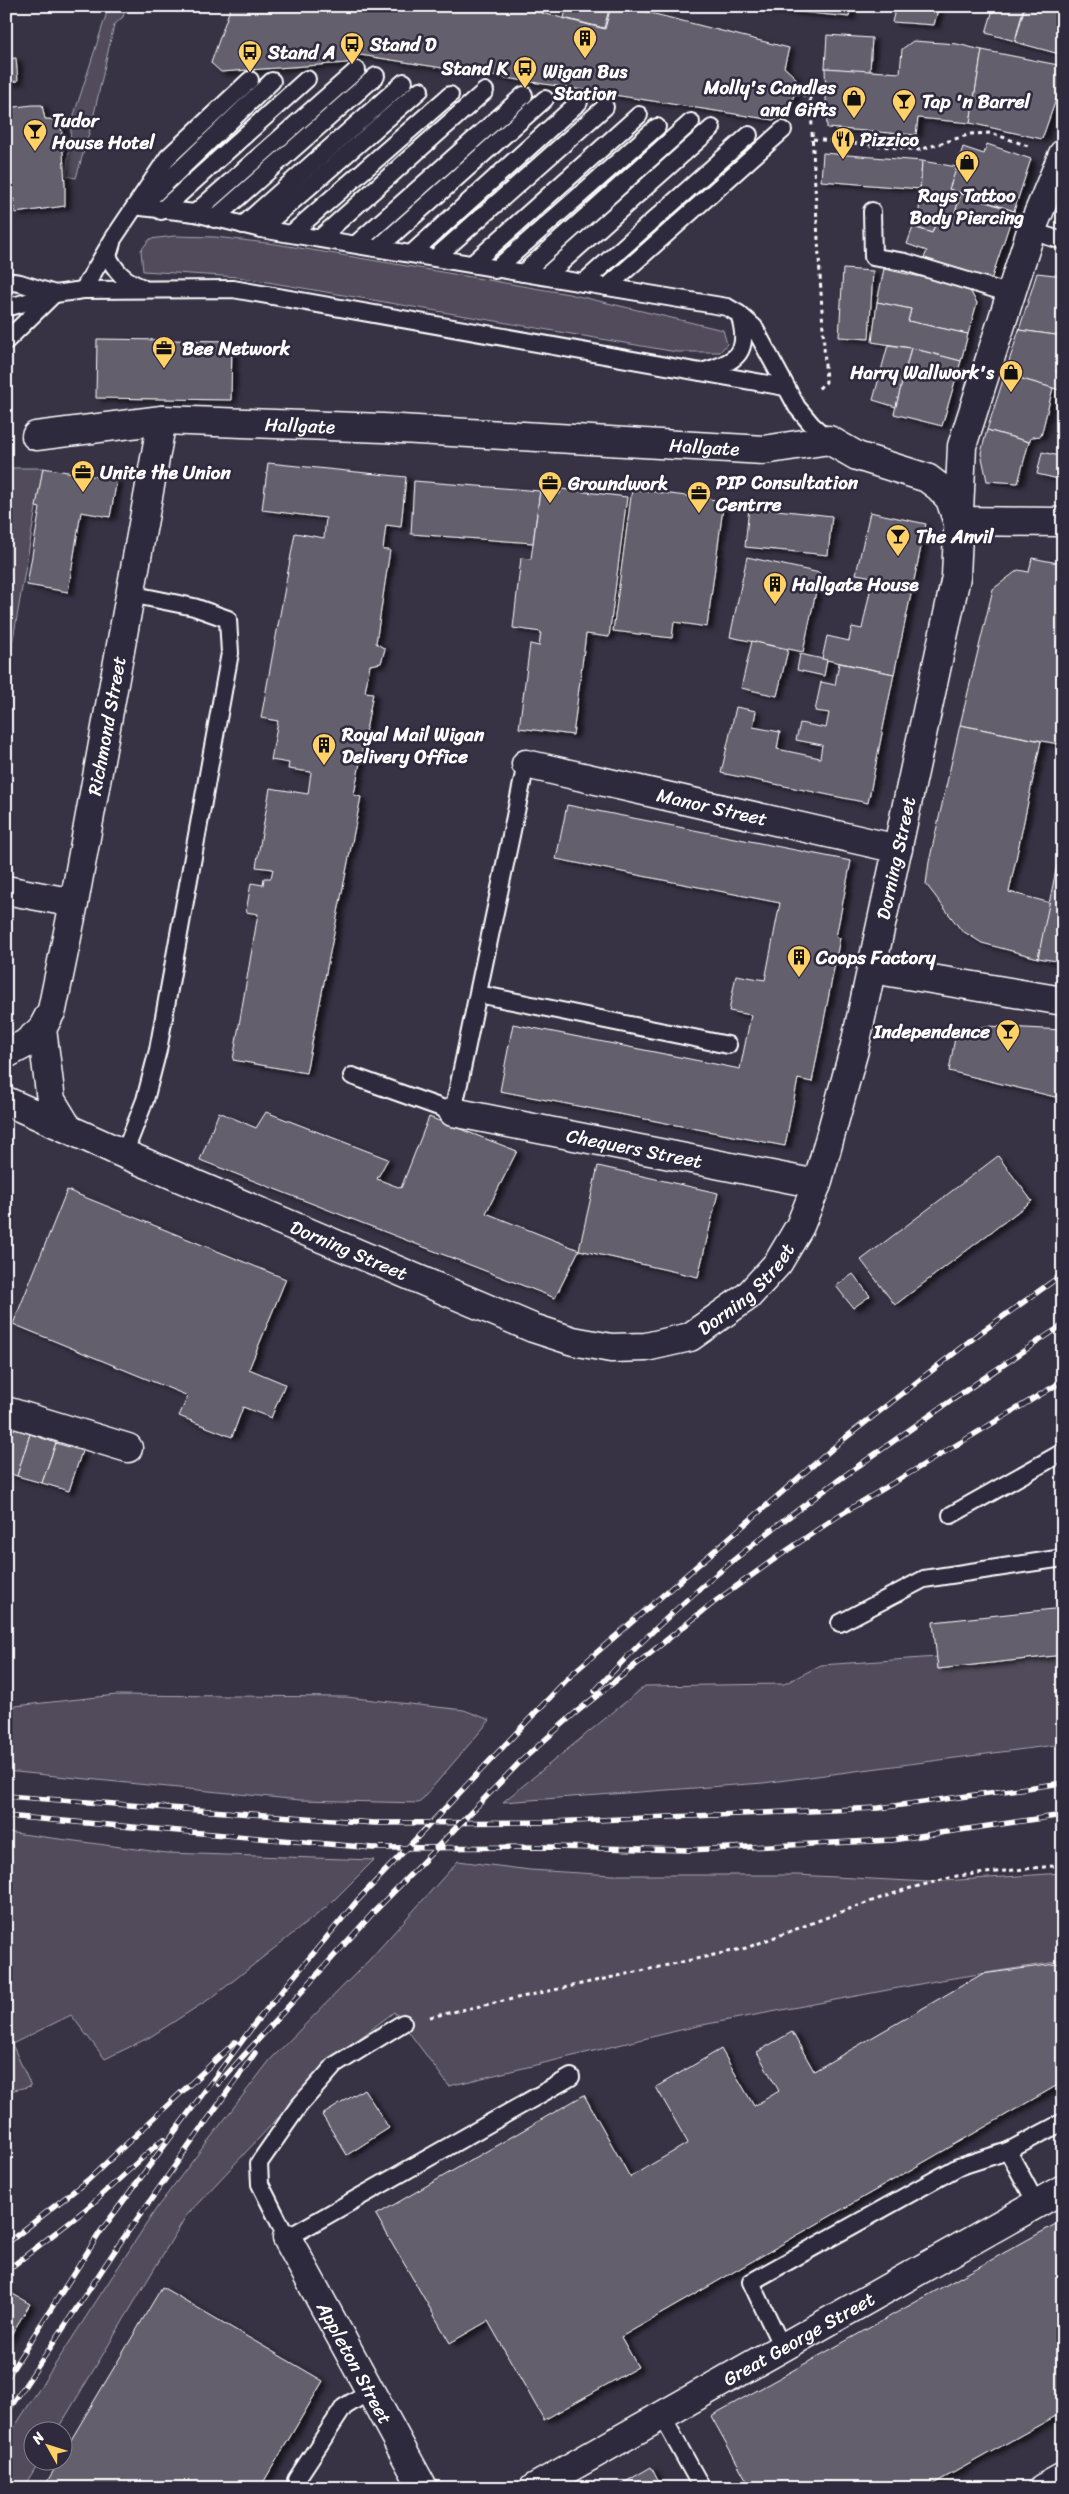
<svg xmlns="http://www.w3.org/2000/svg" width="1069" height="2494" viewBox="0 0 1069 2494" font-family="Sriracha,sans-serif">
  <defs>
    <filter id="shadow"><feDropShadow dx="5.5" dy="3" stdDeviation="2.5" flood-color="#0009"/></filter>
  </defs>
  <rect width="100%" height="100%" fill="#373345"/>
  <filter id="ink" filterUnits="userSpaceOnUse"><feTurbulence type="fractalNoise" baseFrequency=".02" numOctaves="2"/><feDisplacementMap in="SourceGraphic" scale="10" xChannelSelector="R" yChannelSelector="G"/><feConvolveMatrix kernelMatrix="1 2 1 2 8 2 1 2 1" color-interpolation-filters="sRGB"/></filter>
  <g filter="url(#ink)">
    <g fill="#514c5c" stroke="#a8a6ae">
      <polygon points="109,6 126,6 123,17 114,25 92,123 76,178 66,176 72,121"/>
      <polygon points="174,236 215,237 276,244 401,265 569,294 723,330 727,344 720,352 677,352 238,277 143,271 141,250 150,239"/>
      <polygon points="6,468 43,468 8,668 6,667"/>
      <polygon points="1063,1655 1063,1744 763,1783 503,1802 645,1686 784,1684 821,1665 937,1657 938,1669"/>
      <polygon points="116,1695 346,1697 464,1710 490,1720 419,1803 300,1800 6,1771 6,1707"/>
      <polygon points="6,1832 167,1853 374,1860 329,1905 214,1996 150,2037 105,2059 71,2015 12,2044 31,2086 6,2092"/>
      <polygon points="458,1861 530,1870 613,1875 797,1875 929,1882 1063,1873 1063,1961 941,1980 697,2026 449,2086 394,2012 335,2057 186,2216 57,2431 32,2432 32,2462 39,2462 23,2488 6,2488 6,2440 158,2206 270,2060 370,1959"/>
    </g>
    <g fill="#635f6d" stroke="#fff" filter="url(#shadow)">
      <polygon points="231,6 515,6 605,29 611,6 623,6 789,48 784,67 796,78 795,93 786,116 773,120 360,55 347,63 221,72 211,63"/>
      <polygon points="567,6 610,6 604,28 564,18"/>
      <polygon points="742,6 851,6 849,17"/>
      <polygon points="896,6 939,6 934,25 892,22"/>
      <polygon points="994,6 1024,6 1015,41 986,33"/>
      <polygon points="1025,6 1063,6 1063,55 1015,42"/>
      <polygon points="827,35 872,38 870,72 825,68"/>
      <polygon points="913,41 957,44 982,50 970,123 918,118 916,135 827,128 825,68 900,73 902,49"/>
      <polygon points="982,50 1063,66 1063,80 1042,139 970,123"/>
      <polygon points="16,58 18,81 6,82 6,59"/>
      <polygon points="33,105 42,105 45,119 61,120 65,185 65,206 15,213 14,199 6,199 6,108"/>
      <polygon points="987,144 1031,159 1014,211 949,189 963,147 984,154"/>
      <polygon points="823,153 922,161 920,189 821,181"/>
      <polygon points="922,161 957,167 949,189 961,194 951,225 937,220 932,233 918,228"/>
      <polygon points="961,194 1014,211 991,280 924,258 927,251 907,244 913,227 932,233 937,220 951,225"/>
      <polygon points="843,269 873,271 869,339 839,337"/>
      <polygon points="884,269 968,287 977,303 968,334 908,321 911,309 877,302"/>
      <polygon points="1037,273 1063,276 1063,336 1019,330"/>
      <polygon points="877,302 911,309 908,321 968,334 961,361 911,348 872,342"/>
      <polygon points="1019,330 1063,336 1063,369 1057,369 1056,372 1063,373 1063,391 1005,374"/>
      <polygon points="97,339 232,341 231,400 96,398"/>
      <polygon points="888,345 911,348 896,407 873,400"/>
      <polygon points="911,348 961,361 942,426 894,414"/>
      <polygon points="1005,374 1053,388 1041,436 1032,437 1029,442 987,430"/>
      <polygon points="987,430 1029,442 1018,483 987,481 981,453"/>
      <polygon points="1042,452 1063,457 1063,480 1037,474"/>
      <polygon points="268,463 406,477 401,527 386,525 383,550 390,550 376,643 385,649 381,663 370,665 365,692 373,693 354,795 361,797 306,1073 233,1060 258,914 246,912 251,883 263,885 264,878 271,878 273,869 256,867 270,788 308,794 311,772 288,769 289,763 271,760 278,721 261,718 295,533 324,538 326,518 262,510"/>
      <polygon points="43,468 117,480 110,517 81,512 68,592 27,585 40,508 36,507"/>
      <polygon points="414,481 540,491 533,543 411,534"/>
      <polygon points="561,489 627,497 609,637 586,634 573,735 519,728 530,644 539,646 541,632 513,628 521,558 531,559 540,491 560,494"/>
      <polygon points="632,489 724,501 707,627 674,622 672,638 613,631"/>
      <polygon points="749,507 832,516 828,555 745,547"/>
      <polygon points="870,512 926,524 894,674 822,659 827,636 849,641 852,627 862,629 873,577 856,574"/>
      <polygon points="747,557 820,573 803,652 730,637"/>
      <polygon points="1032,558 1063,564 1063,745 960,725 993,589 1018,570 1029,572"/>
      <polygon points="752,641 788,650 777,696 741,688"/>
      <polygon points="800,654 827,660 824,676 797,670"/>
      <polygon points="839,663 894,674 868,803 721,773 736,707 756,711 753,727 780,732 777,749 820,758 822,745 796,740 800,723 826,728 829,713 815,711 821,682 835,685"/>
      <polygon points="960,725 1041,741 1009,892 1051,903 1038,958 982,943 961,930 926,884 929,862"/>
      <polygon points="567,805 851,861 836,937 840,938 812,1082 798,1079 785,1146 500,1091 513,1024 740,1069 751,1015 729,1011 736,975 765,980 780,903 556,859"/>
      <polygon points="1057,865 1063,866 1063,962 1038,958"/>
      <polygon points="987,1026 1063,1030 1063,1091 1055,1097 949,1071 956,1032"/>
      <polygon points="219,1112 256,1128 266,1112 388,1159 377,1179 401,1188 429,1117 517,1151 486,1213 579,1250 555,1298 200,1160"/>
      <polygon points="998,1156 1032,1201 895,1305 861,1260"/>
      <polygon points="598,1166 718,1193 698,1277 579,1250"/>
      <polygon points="67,1190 286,1279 249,1369 285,1384 271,1418 243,1407 232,1437 179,1416 188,1396 13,1324"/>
      <polygon points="853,1274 870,1296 853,1308 836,1286"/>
      <polygon points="6,1426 30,1434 17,1476 6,1472"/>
      <polygon points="30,1434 56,1443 42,1483 17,1476"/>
      <polygon points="56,1443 82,1451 69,1491 42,1483"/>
      <polygon points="1063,1608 1063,1655 938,1669 933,1622"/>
      <polygon points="1063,1963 1063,2082 621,2337 638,2367 544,2420 488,2321 450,2343 376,2215 584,2095 630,2177 688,2143 656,2087 721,2049 754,2106 779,2091 757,2052 792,2032 814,2071 982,1974"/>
      <polygon points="364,2089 389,2128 347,2155 322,2115"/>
      <polygon points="1063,2220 1063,2412 926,2488 751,2488 711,2416"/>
      <polygon points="162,2287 323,2381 260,2488 43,2488 59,2462 62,2462 62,2455"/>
      <polygon points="6,2290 30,2304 6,2343"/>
      <polygon points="651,2467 662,2488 615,2488"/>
    </g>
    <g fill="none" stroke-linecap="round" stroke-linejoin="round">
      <g stroke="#fff" stroke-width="20">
        <g id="service">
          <polyline points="144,204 272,81"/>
          <polyline points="141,207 195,213 261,229 727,307 739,314 754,327 797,407 812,425 829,440"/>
          <polyline points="161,211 307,79"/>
          <polyline points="872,211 873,257 905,262 1011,294"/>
          <polyline points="195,213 357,70"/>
          <polyline points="214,219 376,76"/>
          <polyline points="243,225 404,82"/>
          <polyline points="261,229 420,90"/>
          <polyline points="1031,231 1063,241"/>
          <polyline points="292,233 450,95"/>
          <polyline points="320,238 485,91"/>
          <path d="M 112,243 L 108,256 C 116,272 124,280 141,287"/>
          <polyline points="356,244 524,95"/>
          <polyline points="378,248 545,99"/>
          <polyline points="411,254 579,102"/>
          <polyline points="435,258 605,107"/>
          <polyline points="472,264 639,115"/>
          <polyline points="495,270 657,127"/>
          <polyline points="523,273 691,122"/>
          <polyline points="546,276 712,128"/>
          <polyline points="6,281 20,283 55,294"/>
          <polyline points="583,283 749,135"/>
          <polyline points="607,287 783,130"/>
          <polyline points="83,290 113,239 168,157 250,80"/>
          <polyline points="6,308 55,294 83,290 233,289 785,387"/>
          <polyline points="6,341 53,295"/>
          <path d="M 701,372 C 738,362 751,352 739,314"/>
          <polyline points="478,994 728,1045"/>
          <polyline points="352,1076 453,1112 526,764"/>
          <polyline points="124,1154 145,1100 158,1050 230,653 228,619 194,607 130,594"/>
          <polyline points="951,1515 1063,1452"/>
          <polyline points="840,1623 924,1579 1063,1558"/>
          <polyline points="403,2023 335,2065 298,2107 259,2163 260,2184 287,2238 571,2077"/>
          <polyline points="1036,2203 1008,2151 1063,2122"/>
          <polyline points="782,2347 751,2282 958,2167 1008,2151"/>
          <polyline points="662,2416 702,2488"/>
          <polyline points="296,2480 344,2407 370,2391"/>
        </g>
      </g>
      <g stroke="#fff" stroke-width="31">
        <g id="minor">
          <path id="s1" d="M 36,436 L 162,420 L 383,428 L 764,450 L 829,440 L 857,456 L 927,478 L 939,487 L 950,499 L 957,520"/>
          <polyline points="958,521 1063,522"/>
          <path id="s2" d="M 526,764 L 898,849"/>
          <polyline points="6,890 74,903"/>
          <polyline points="872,969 1063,1001"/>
          <polyline points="42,1029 51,1100 68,1128"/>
          <path id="s3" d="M 6,1054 L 25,1044 L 42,1029 L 52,1010 L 74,903 L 162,420"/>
          <path id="s4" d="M 6,1101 L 124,1154 L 533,1328 L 573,1341 L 611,1348 L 646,1347 L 690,1337 L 748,1296 L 778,1263 L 800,1226 L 817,1184 L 854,1050 L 956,577 L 962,446 L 1031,231 L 1063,154"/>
          <path id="s5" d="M 453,1112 L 817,1184"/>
          <polyline points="6,1411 128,1448"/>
          <path id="s6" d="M 287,2238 L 423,2488"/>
          <path id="s7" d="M 534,2488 L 1063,2189"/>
          <polyline points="1043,2488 1063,2477"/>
        </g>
      </g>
      <g stroke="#fff" stroke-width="3" stroke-dasharray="4 4" stroke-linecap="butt">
        <polyline points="795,93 810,97 812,126"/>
        <polyline points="812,132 826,382 818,389"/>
        <polyline points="813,139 919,150 971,134 991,133 1031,147"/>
        <polyline points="430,2017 746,1948 849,1909 907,1889 957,1876 1063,1865"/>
      </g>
      <use href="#service" stroke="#2f2a3d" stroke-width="16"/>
      <use href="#minor" stroke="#2f2a3d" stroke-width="28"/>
      <g stroke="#fff" stroke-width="5.5">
        <g id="rail">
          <path d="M 595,1691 C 678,1598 777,1523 878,1452 C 939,1409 1000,1366 1063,1325"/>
          <polyline points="6,1796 374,1823 550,1822 879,1808 1063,1783"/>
          <polyline points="6,1816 373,1848 550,1847 688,1850 892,1840 1063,1815"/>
          <polyline points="218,2084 372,1914 520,1762 574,1714 713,1603 776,1558 838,1516 1063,1381"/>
          <polyline points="6,2244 88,2180 235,2042"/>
          <polyline points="6,2271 85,2210 163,2139"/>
          <polyline points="6,2379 101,2231 256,2022 357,1901 573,1673 840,1442 980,1333 1063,1274"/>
          <polyline points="6,2414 120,2243 255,2053"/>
        </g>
      </g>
      <use href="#rail" stroke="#2f2a3d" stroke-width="4" stroke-dasharray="11" stroke-linecap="butt"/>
    </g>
  </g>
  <defs>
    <g id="building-pin" transform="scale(1.25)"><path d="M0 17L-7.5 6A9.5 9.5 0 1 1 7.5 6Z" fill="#ffd166" stroke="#2f2a3d"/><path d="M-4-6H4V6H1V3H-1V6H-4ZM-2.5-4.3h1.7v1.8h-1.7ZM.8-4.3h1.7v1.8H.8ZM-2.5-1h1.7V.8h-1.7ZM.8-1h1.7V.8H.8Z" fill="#111"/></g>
    <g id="bus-pin" transform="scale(1.25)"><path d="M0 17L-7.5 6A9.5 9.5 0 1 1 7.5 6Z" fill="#ffd166" stroke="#2f2a3d"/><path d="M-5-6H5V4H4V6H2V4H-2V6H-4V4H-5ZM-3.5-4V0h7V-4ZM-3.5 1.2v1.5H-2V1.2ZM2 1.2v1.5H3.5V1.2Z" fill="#111"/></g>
    <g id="shop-pin" transform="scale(1.25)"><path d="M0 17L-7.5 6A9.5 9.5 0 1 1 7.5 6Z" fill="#ffd166" stroke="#2f2a3d"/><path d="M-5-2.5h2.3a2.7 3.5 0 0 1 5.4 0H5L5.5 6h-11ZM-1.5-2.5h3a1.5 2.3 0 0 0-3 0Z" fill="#111"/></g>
    <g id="bar-pin" transform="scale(1.25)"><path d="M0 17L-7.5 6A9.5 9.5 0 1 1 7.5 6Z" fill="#ffd166" stroke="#2f2a3d"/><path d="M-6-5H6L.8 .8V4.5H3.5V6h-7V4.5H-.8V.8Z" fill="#111"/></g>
    <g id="restaurant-pin" transform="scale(1.25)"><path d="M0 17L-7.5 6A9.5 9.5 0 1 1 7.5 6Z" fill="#ffd166" stroke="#2f2a3d"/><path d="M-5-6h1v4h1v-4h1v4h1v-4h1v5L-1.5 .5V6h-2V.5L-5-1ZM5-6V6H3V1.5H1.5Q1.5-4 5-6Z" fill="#111"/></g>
    <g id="office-pin" transform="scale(1.25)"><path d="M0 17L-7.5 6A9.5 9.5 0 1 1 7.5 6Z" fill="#ffd166" stroke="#2f2a3d"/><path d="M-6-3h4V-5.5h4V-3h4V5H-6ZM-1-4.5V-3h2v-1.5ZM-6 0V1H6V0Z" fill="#111"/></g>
  </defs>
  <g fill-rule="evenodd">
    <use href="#building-pin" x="585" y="38"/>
    <use href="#bus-pin" x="352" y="44"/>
    <use href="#bus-pin" x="250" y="52"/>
    <use href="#bus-pin" x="525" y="68"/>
    <use href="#shop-pin" x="854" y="98"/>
    <use href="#bar-pin" x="904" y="101"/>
    <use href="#bar-pin" x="35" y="131"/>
    <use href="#restaurant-pin" x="843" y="139"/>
    <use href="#shop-pin" x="967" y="162"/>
    <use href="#office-pin" x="164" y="348"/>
    <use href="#shop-pin" x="1011" y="372"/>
    <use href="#office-pin" x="83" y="472"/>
    <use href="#office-pin" x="550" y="483"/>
    <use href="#office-pin" x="699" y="493"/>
    <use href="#bar-pin" x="898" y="536"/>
    <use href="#building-pin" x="775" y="584"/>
    <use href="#building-pin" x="324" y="745"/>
    <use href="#building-pin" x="799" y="957"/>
    <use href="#bar-pin" x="1008" y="1031"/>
  </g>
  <g text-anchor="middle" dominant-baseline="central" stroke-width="5" stroke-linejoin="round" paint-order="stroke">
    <g font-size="19" font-weight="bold" fill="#fff" stroke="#2f2a3d" text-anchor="start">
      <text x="370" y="44">Stand D</text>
      <text x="268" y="52">Stand A</text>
      <text x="508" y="68" text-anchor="end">Stand K</text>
      <text x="585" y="71" text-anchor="middle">Wigan Bus<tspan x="585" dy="22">Station</tspan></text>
      <text x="836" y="87" text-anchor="end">Molly's Candles<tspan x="836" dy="22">and Gifts</tspan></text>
      <text x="922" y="101">Tap 'n Barrel</text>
      <text x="52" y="120">Tudor<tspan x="52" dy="22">House Hotel</tspan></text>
      <text x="860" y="139">Pizzico</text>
      <text x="967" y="195" text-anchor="middle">Rays Tattoo<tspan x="967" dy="22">Body Piercing</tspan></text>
      <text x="182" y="348">Bee Network</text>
      <text x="994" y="372" text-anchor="end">Harry Wallwork's</text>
      <text x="100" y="472">Unite the Union</text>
      <text x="716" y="482">PIP Consultation<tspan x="716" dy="22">Centrre</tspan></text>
      <text x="568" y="483">Groundwork</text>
      <text x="916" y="536">The Anvil</text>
      <text x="792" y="584">Hallgate House</text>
      <text x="342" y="734">Royal Mail Wigan<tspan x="342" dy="22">Delivery Office</tspan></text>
      <text x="816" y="957">Coops Factory</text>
      <text x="990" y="1031" text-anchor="end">Independence</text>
    </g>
    <g font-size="19" fill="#fff" stroke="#2f2a3d">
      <text stroke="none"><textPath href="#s1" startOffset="265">Hallgate</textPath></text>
      <text stroke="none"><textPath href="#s1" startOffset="670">Hallgate</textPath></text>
      <text stroke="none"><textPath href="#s3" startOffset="355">Richmond Street</textPath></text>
      <text stroke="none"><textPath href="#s2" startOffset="191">Manor Street</textPath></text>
      <text stroke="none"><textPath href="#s4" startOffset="1274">Dorning Street</textPath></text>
      <text stroke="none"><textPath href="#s5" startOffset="185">Chequers Street</textPath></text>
      <text stroke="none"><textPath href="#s4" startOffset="374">Dorning Street</textPath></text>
      <text stroke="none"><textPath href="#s4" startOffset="809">Dorning Street</textPath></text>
      <text stroke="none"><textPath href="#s7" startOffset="304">Great George Street</textPath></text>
      <text stroke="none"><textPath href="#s6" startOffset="142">Appleton Street</textPath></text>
    </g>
  </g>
  <rect width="1069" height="2494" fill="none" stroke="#2f2a3d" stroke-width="25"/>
  <rect x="12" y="12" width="1044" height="2469" fill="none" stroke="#fff" stroke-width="2" filter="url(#ink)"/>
  <g transform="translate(48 2446) rotate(309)"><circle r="24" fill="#2f2a3d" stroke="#827f8b"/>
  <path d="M0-4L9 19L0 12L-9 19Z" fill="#ffd166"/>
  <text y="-8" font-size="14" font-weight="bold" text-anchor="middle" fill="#ffffff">N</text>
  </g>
</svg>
